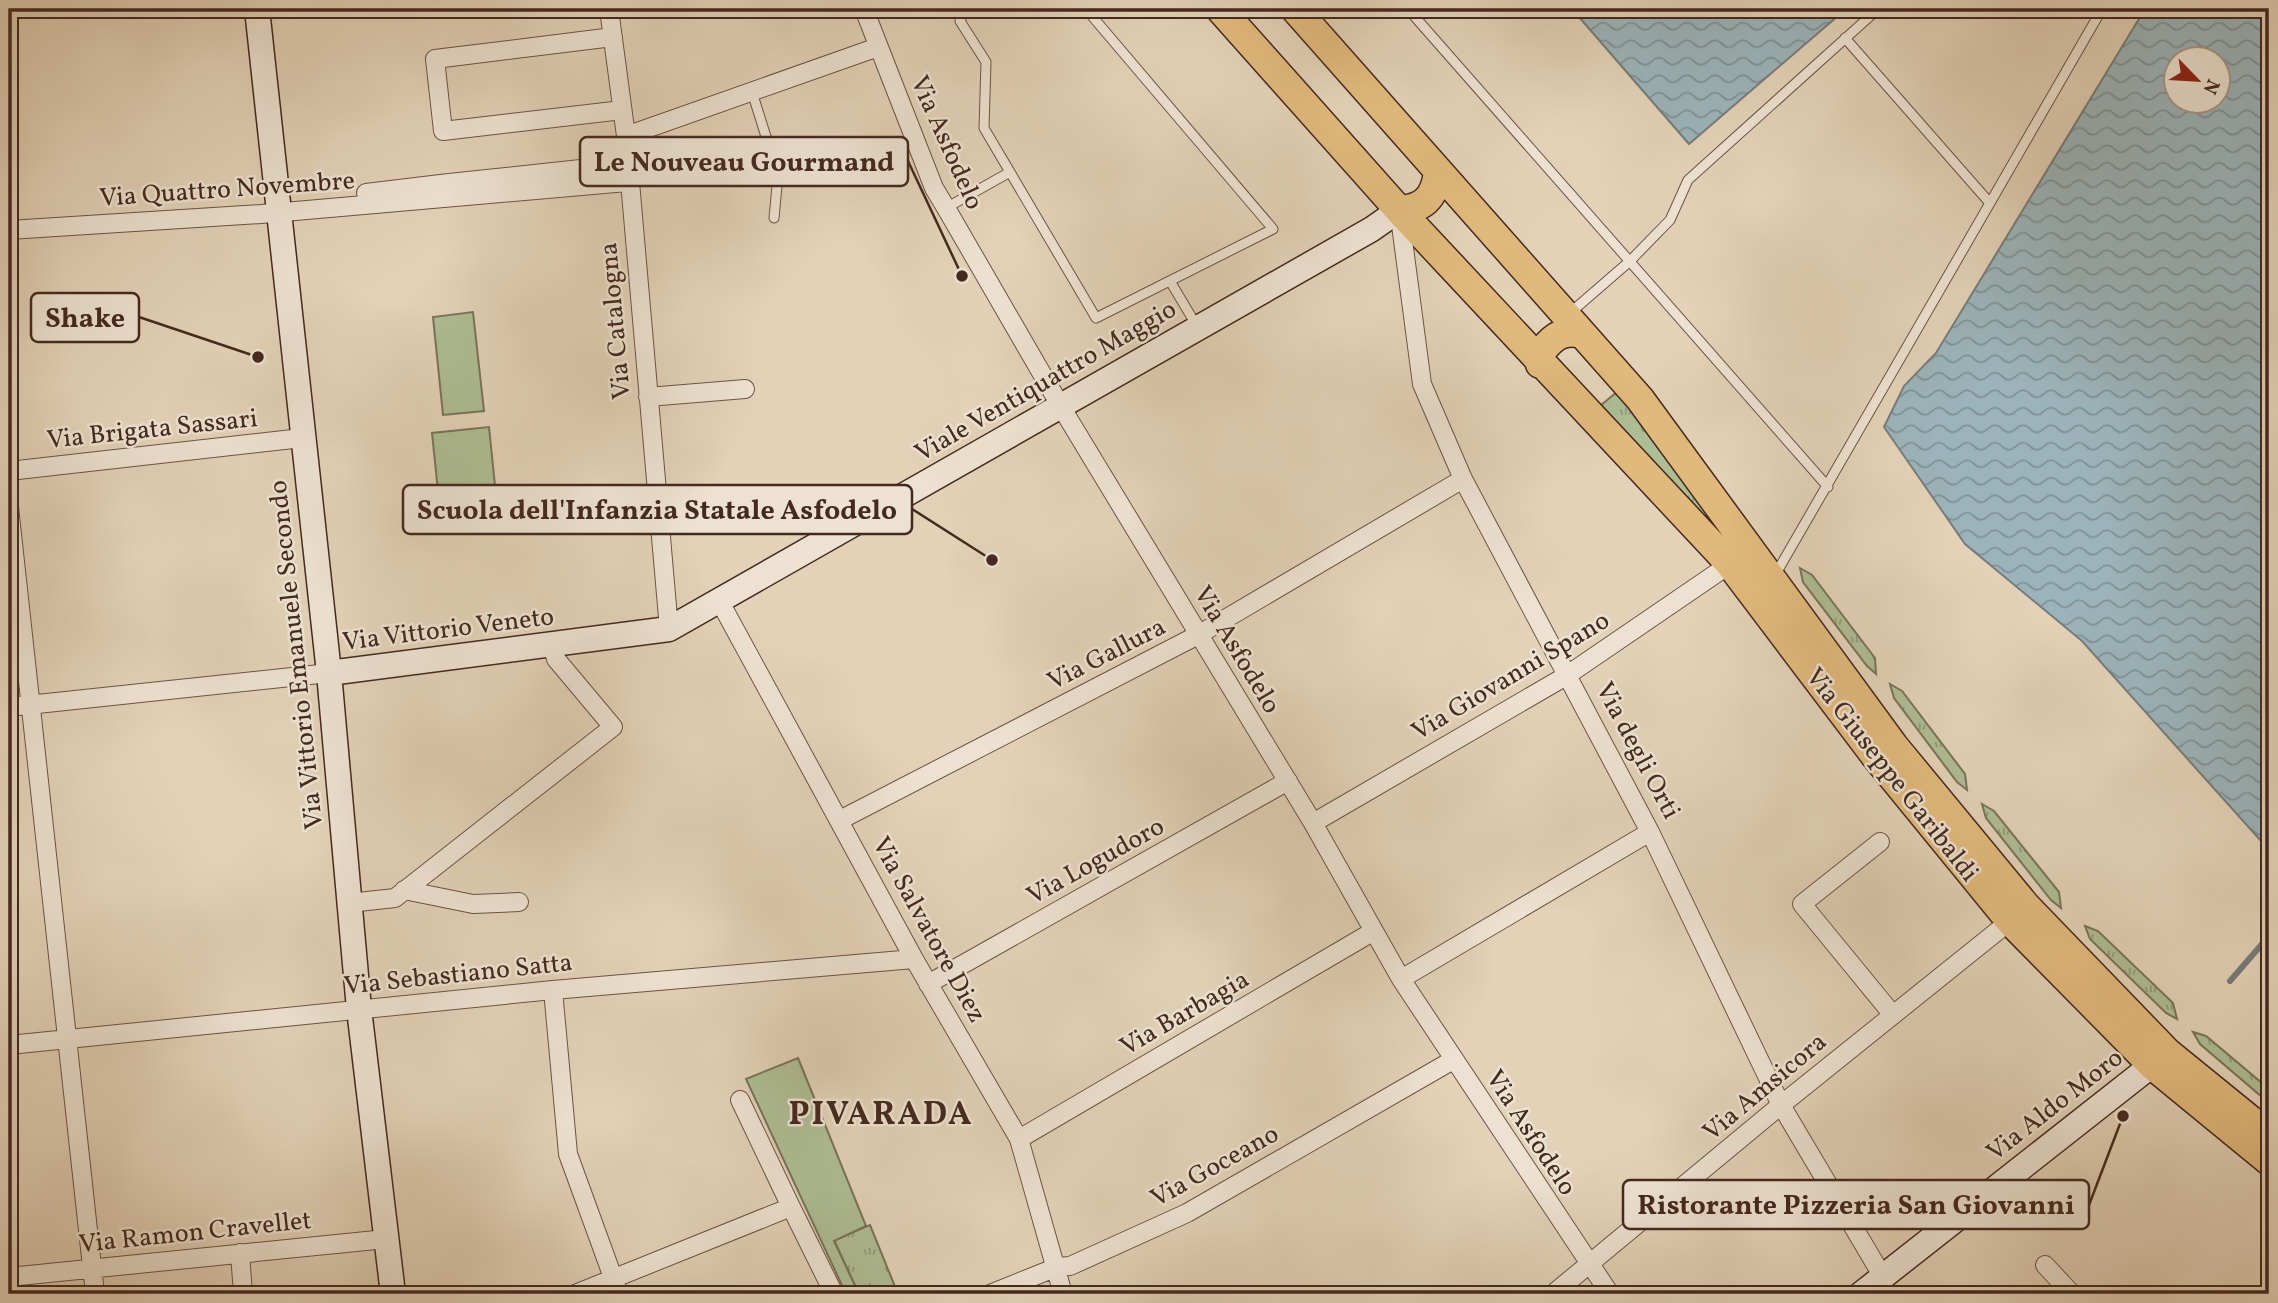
<svg xmlns="http://www.w3.org/2000/svg" width="2278" height="1303" viewBox="0 0 2278 1303" font-family="Vollkorn,serif">
<style>
.grass{fill:url(#grass-tufts);stroke:#79735a;stroke-width:2}
.pitch{fill:#aebd94;stroke:#79735a;stroke-width:2}
.water{fill:url(#water-waves);stroke:#787c7c;stroke-width:2;fill-rule:evenodd}
.lines{fill:none;stroke-linecap:round;stroke-linejoin:round}
.stream{stroke:#787c7c;stroke-width:6}
.lane-casing{stroke:#6c5345;stroke-width:11}
.street-casing{stroke:#6c5345;stroke-width:20}
.secondary-casing{stroke:#44291f;stroke-width:27}
.primary-casing{stroke:#44291f;stroke-width:31}
.lane{stroke:#ede2d1;stroke-width:9}
.street{stroke:#ede2d1;stroke-width:18}
.secondary{stroke:#ede2d1;stroke-width:24}
.primary{stroke:#e2b97c;stroke-width:28}
.labels{text-anchor:middle;stroke-width:5;stroke-linejoin:round;paint-order:stroke}
.street-label{font-size:26px;fill:#44291f;stroke:#ede2d1}
.district-label{font-size:33px;font-weight:bold;letter-spacing:2px;fill:#44291f;stroke:#ede2d1}
.leader{fill:none;stroke:#44291f;stroke-width:2.5}
.callout-dot{fill:#44291f;stroke:#ede2d1;stroke-width:2.5}
.callout{fill:#ede2d1;stroke:#44291f;stroke-width:2.5}
.callout-label{font-size:28px;text-anchor:middle;font-weight:bold;fill:#44291f}
</style>
<defs>
<pattern id="grass-tufts" width="24" height="20" patternUnits="userSpaceOnUse" patternTransform="scale(1.75)"><rect width="24" height="20" fill="#aebd94"/><path d="M3 7l-1-3M5 7V3M7 7l1-3M15 17l-1-3M17 17v-4M19 17l1-3" fill="none" stroke="#8f9a78"/></pattern>
<pattern id="water-waves" width="16" height="10" patternUnits="userSpaceOnUse" patternTransform="scale(1.75)"><rect width="16" height="10" fill="#9bb4ba"/><path d="M0 5q4-4 8 0t8 0" fill="none" stroke="#809297"/></pattern>
</defs>
<rect width="100%" height="100%" fill="#e3d2b8"/>
<filter id="stains"><feTurbulence type="fractalNoise" baseFrequency=".00286" numOctaves="4"/><feColorMatrix values="0 0 0 0 .2 0 0 0 0 .09 0 0 0 0 .02 0 0 0 .5 -.17"/></filter>
<radialGradient id="worn" r=".72"><stop offset=".6" stop-color="#630" stop-opacity="0"/><stop offset="1" stop-color="#630" stop-opacity=".3"/></radialGradient>
<!-- grass -->
<path class="grass" d="M1617 392 1713 519 1708 525 1595 410Z
M1800 568 1812 575 1875 658 1876 674 1867 666 1803 582Z
M1890 684 1902 691 1965 774 1967 790 1957 782 1894 698Z
M1982 804 1994 811 2059 892 2061 908 2051 900 1986 818Z
M2085 926 2098 931 2173 1003 2177 1019 2166 1013 2090 939Z
M2193 1032 2206 1036 2269 1089V1103L2200 1044Z
M870 1225 898 1294H859L834 1240Z"/>
<!-- pitch -->
<path class="pitch" d="M473 312 484 411 443 415 433 317Z
M489 427 498 515 441 520 432 433Z
M798 1058 866 1226 834 1241 859 1294H846L746 1079Z"/>
<!-- water -->
<path class="water" d="M1572 9H1846L1689 144Z
M2145 9H2269V850L2082 641 1965 544 1884 427 1904 386 1936 353ZM2176 60H2218V102H2176Z"/>
<g class="lines">
<!-- stream -->
<path class="stream" d="M2230 981 2269 936"/>
<!-- lane casing -->
<g class="lane-casing">
<path id="lane" d="M964 9 960 21 986 62 984 128 1096 318 1273 229 1086 9
M1408 9 1828 487
M1845 38 1989 202
M752 92 778 175 774 218
M946 208 1010 172
M1170 281 1198 328
M1570 313 1630 261 1670 220 1688 180 1878 9
M1774 577 2102 9"/>
</g>
<!-- street casing -->
<g class="street-casing">
<path id="street" d="M609 9 626 136 669 629
M864 9 934 188 946 208 1060 405 1313 823 1401 979 1610 1294
M613 37 435 59 443 131 622 110
M626 136 878 47
M366 193 449 183
M449 197V183L627 164
M1399 210 1422 384 1463 479 1650 832 1781 1105 1883 1277
M9 230 261 214 627 182
M648 397 745 389
M9 471 302 438
M9 507 95 1294
M719 600 914 959 1019 1139 1063 1294
M9 707 329 673
M840 820 1198 635 1463 479
M1313 823 1566 676 1730 564
M1880 842 1802 904 1893 1015
M404 890 473 904 519 902
M349 903 395 898 613 727 556 659 552 645
M1401 979 1650 832
M928 984 1288 781
M553 990 568 1154 619 1294
M9 1045 553 990 914 959
M740 1100 791 1207
M1019 1139 1374 931
M240 1253 243 1294
M2045 1265 2072 1294
M9 1277 386 1239
M575 1294 791 1207 834 1294
M990 1294 1057 1267 1070 1266 1187 1213 1453 1060
M1553 1294 1781 1105 2010 921"/>
</g>
<!-- secondary casing -->
<g class="secondary-casing">
<path id="secondary" d="M257 9 329 673 359 1009 393 1294
M329 673 669 629 1372 229 1399 210
M1861 1294 2152 1065"/>
</g>
<!-- primary casing -->
<g class="primary-casing">
<path id="primary" d="M1220 9 1399 210 1730 564 1876 757 2010 921 2152 1065 2269 1161
M1295 9 1640 399 1894 746 2026 906 2167 1052 2269 1135
M1399 210C1424 209 1435 197 1438 172
M1540 364 1538 356C1550 340 1561 328 1581 334"/>
</g>
<!-- lane -->
<use href="#lane" class="lane"/>
<!-- street -->
<use href="#street" class="street"/>
<!-- secondary -->
<use href="#secondary" class="secondary"/>
<!-- primary -->
<use href="#primary" class="primary"/>
</g>
<g class="labels">
<!-- street labels -->
<g class="street-label">
<text transform="translate(948 142) rotate(66)" y="9">Via Asfodelo</text>
<text transform="translate(227 188) rotate(-4)" y="9">Via Quattro Novembre</text>
<text transform="translate(614 321) rotate(-95)" y="9">Via Catalogna</text>
<text transform="translate(1045 380) rotate(-30)" y="9">Viale Ventiquattro Maggio</text>
<text transform="translate(152 428) rotate(-6)" y="9">Via Brigata Sassari</text>
<text transform="translate(448 628) rotate(-7)" y="9">Via Vittorio Veneto</text>
<text transform="translate(1238 649) rotate(59)" y="9">Via Asfodelo</text>
<text transform="translate(1106 653) rotate(-27)" y="9">Via Gallura</text>
<text transform="translate(295 655) rotate(-96)" y="9">Via Vittorio Emanuele Secondo</text>
<text transform="translate(1510 675) rotate(-31)" y="9">Via Giovanni Spano</text>
<text transform="translate(1639 750) rotate(62)" y="9">Via degli Orti</text>
<text transform="translate(1893 774) rotate(52)" y="9">Via Giuseppe Garibaldi</text>
<text transform="translate(1095 860) rotate(-29)" y="9">Via Logudoro</text>
<text transform="translate(930 929) rotate(61)" y="9">Via Salvatore Diez</text>
<text transform="translate(458 973) rotate(-6)" y="9">Via Sebastiano Satta</text>
<text transform="translate(1184 1012) rotate(-30)" y="9">Via Barbagia</text>
<text transform="translate(1764 1086) rotate(-40)" y="9">Via Amsicora</text>
<text transform="translate(2054 1104) rotate(-38)" y="9">Via Aldo Moro</text>
<text transform="translate(1532 1132) rotate(57)" y="9">Via Asfodelo</text>
<text transform="translate(1214 1165) rotate(-29)" y="9">Via Goceano</text>
<text transform="translate(195 1231) rotate(-6)" y="9">Via Ramon Cravellet</text>
</g>
<!-- district labels -->
<g class="district-label">
<text x="881" y="1124">PIVARADA</text>
</g>
</g>
<!-- callouts -->
<path class="leader" d="M962 276L908 161M258 357L139 317M992 560L912 509M2123 1116L2089 1205"/>
<g class="callout-dot">
<circle cx="962" cy="276" r="7"/>
<circle cx="258" cy="357" r="7"/>
<circle cx="992" cy="560" r="7"/>
<circle cx="2123" cy="1116" r="7"/>
</g>
<g class="callout">
<rect x="580" y="137" width="328" height="49" rx="7"/>
<rect x="31" y="293" width="108" height="49" rx="7"/>
<rect x="403" y="485" width="509" height="49" rx="7"/>
<rect x="1623" y="1180" width="466" height="49" rx="7"/>
</g>
<g class="callout-label">
<text x="744" y="171">Le Nouveau Gourmand</text>
<text x="85" y="327">Shake</text>
<text x="657" y="519">Scuola dell'Infanzia Statale Asfodelo</text>
<text x="1856" y="1214">Ristorante Pizzeria San Giovanni</text>
</g>
<!-- margin -->
<rect width="2278" height="1303" fill="none" stroke="#e3d2b8" stroke-width="35"/>
<rect x="10" y="10" width="2257" height="1282" fill="none" stroke="#44291f" stroke-width="3.5"/>
<rect x="18" y="18" width="2243" height="1268" fill="none" stroke="#44291f" stroke-width="2"/>
<!-- north arrow -->
<g transform="translate(2197 80) rotate(115)"><circle r="33" fill="#ede2d1" stroke="#a9988a" stroke-width="2"/>
<path d="M0-5L12 26L0 18L-12 26Z" fill="#8f2418"/>
<text y="-10" font-size="19" font-weight="bold" text-anchor="middle" fill="#44291f">N</text>
</g>
<rect width="100%" height="100%" filter="url(#stains)"/>
<rect width="100%" height="100%" fill="url(#worn)"/>
</svg>
